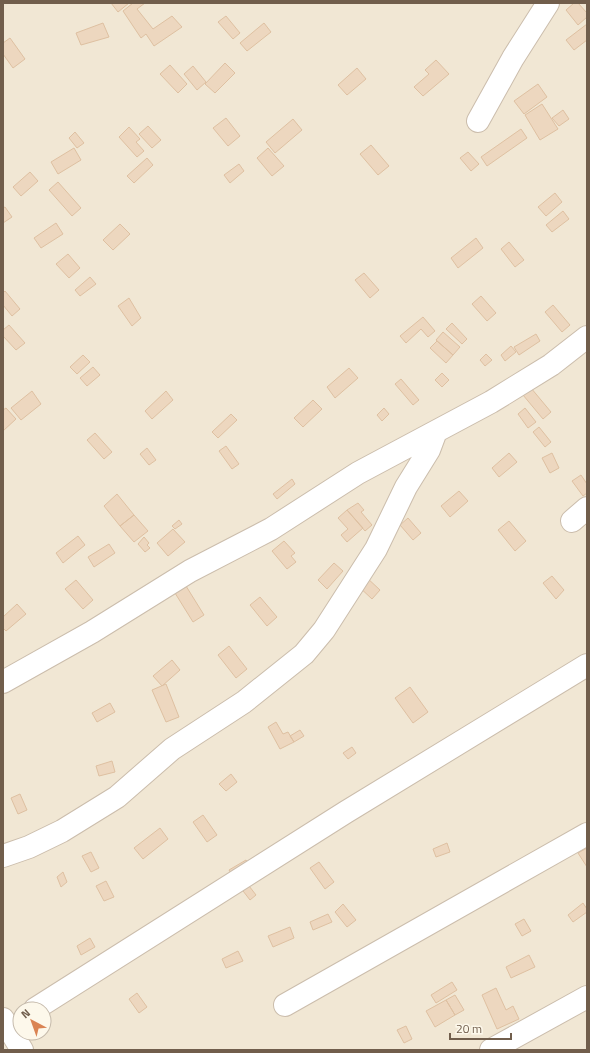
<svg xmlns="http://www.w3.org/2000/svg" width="590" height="1053" viewBox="0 0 590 1053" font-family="'Titillium Web',sans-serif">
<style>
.residential{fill:#f1e7d4;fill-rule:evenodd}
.building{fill:#edd7bf;stroke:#dec0a1}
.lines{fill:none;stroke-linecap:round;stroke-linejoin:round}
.street-casing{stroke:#cbbdac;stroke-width:24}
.street{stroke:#fff;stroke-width:22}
</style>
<rect width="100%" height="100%" fill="#faf5e5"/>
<!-- residential -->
<path class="residential" d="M3 3H587V1050H3ZM20 1009H44V1033H20Z"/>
<!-- building -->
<path class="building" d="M111 3H129L118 12Z
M133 3H145L137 9 153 29 172 16 182 27 154 46 146 34 141 38 123 11Z
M574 3H578L587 13V17L578 25 566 10Z
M226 16 240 33 233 39 218 22Z
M103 23 109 37 81 45 76 33Z
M264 23 271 32 247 51 240 43Z
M587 24V40L574 50 566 40Z
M10 38 25 59 13 68 3 54V43Z
M436 60 449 74 423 96 414 87 429 74 425 70Z
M225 63 235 73 215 93 205 84Z
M170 65 187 84 178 93 160 74Z
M193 66 206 82 197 90 184 74Z
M357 68 366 79 347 95 338 85Z
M538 84 547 97 524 114 514 101Z
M542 104 558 129 540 140 525 115Z
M563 110 569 119 559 126 552 118Z
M226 118 240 136 228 146 213 128Z
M293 119 302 130 275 153 266 142Z
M148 126 161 140 152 148 139 134Z
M129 127 140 139 136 142 144 151 137 157 119 137Z
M521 129 527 138 487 166 481 157Z
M75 132 84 143 77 148 69 138Z
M371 145 389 166 378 175 360 154Z
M74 148 81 160 58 174 51 162Z
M268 148 284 166 272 176 257 158Z
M468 152 479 164 471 171 460 158Z
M147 158 153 165 134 183 127 176Z
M239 164 244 171 230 183 224 175Z
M30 172 38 181 21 196 13 187Z
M58 182 81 208 72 216 49 190Z
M555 193 562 202 546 216 538 207Z
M5 207 12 217 3 223V208Z
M563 211 569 219 552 232 546 225Z
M56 223 63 234 41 248 34 238Z
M120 224 130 234 113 250 103 240Z
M476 238 483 248 458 268 451 258Z
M509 242 524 260 515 267 501 249Z
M68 254 80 268 69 278 56 264Z
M364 273 379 290 370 298 355 280Z
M90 277 96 284 80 296 75 290Z
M5 291 20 309 12 316 3 305V293Z
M481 296 496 313 487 321 472 304Z
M129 298 141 318 132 326 118 306Z
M553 305 570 325 562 332 545 312Z
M423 317 435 331 428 337 421 329 406 343 400 336Z
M452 323 467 339 462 344 446 329Z
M9 325 25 343 16 350 3 336V330Z
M443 332 460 347 453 355 436 340Z
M536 334 540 341 519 355 514 347Z
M437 341 453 355 446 363 430 348Z
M511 346 516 352 505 361 501 355Z
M486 354 492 360 485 366 480 360Z
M83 355 90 362 77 374 70 367Z
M93 367 100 375 87 386 80 378Z
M349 368 358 378 335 398 327 387Z
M442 373 449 380 442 387 435 380Z
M401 379 419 400 413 405 395 384Z
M531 388 551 412 543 419 523 395Z
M32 391 41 404 21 420 11 408Z
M166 391 173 400 152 419 145 411Z
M313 400 322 409 303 427 294 418Z
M6 408 16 419 3 431V410Z
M384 408 389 414 382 421 377 415Z
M525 408 536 422 528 428 518 414Z
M231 414 237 420 218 438 212 432Z
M539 427 551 442 545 447 533 432Z
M95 433 112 452 104 459 87 440Z
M226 446 239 464 232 469 219 451Z
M147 448 156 460 149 465 140 454Z
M509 453 517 462 499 477 492 468Z
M552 453 559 468 550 473 542 458Z
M581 475 587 484V493L583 496 572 481Z
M292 479 295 484 277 499 273 494Z
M459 491 468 501 450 517 441 506Z
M117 494 134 515 120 526 104 506Z
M358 503 364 510 361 512 372 525 365 531 347 510Z
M347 510 363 528 347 542 341 535 348 529 338 518Z
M134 515 148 531 134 542 120 526Z
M408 518 421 533 413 540 400 525Z
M179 520 182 524 175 529 172 526Z
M509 521 526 541 515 551 498 530Z
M173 529 185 542 168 556 157 543Z
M78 536 85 545 63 563 56 553Z
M144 537 149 543 147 545 150 548 145 552 138 544Z
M284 541 295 553 291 556 296 562 287 569 272 551Z
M109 544 115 553 94 567 88 557Z
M334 563 343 571 327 589 318 580Z
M365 576 380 590 372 599 357 585Z
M552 576 564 590 556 599 543 583Z
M76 580 93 600 83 609 65 589Z
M186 586 204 615 193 622 175 593Z
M260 597 277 617 267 626 250 605Z
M17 604 26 614 6 631 3 628V617Z
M229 646 247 669 236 678 218 655Z
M172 660 180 670 162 686 153 676Z
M166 684 179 717 166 722 152 690Z
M410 687 428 712 413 723 395 698Z
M110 703 115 712 97 722 92 713Z
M276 722 283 734 288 732 294 742 280 749 268 727Z
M300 730 304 736 294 742 290 736Z
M352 747 356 753 348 759 343 753Z
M112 761 115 772 99 776 96 766Z
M231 774 237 782 226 791 219 784Z
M20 794 27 810 18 814 11 798Z
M203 815 217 835 207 842 193 822Z
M160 828 168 839 143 859 134 848Z
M447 843 450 852 436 857 433 849Z
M587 848V867L578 853Z
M91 852 99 868 91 872 82 856Z
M246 860 252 869 235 880 229 870Z
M319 862 334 882 325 889 310 868Z
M63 872 67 882 61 887 57 877Z
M106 881 114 897 104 901 96 886Z
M246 882 256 895 250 900 240 887Z
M583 903 587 909V912L573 922 568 915Z
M343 904 356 920 347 927 335 912Z
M328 914 332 922 313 930 310 922Z
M524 919 531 931 522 936 515 924Z
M290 927 294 938 273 947 268 936Z
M90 938 95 947 81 955 77 946Z
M238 951 243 961 226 968 222 959Z
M529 955 535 967 511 978 506 967Z
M452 982 457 990 436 1003 431 995Z
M496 988 506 1010 513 1006 519 1019 497 1029 482 995Z
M137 993 147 1007 139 1013 129 999Z
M455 995 464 1010 455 1015 446 1000Z
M446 1000 455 1015 435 1027 426 1011Z
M406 1026 412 1039 404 1043 397 1030Z"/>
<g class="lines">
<!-- street casing -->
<g class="street-casing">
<path id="street" d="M478 121 513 58 548 3
M572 521 587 508
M3 682 92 632 190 571 271 529 358 473 491 402 551 365 587 337
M3 856 29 847 62 831 117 797 172 749 244 702 304 654 324 630 376 549 406 487 429 450 435 434
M285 1005 587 834
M35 1009 346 812 587 665
M3 1019 22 1050
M491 1050 587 997"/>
</g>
<!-- street -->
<use href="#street" class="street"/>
</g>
<!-- border -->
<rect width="590" height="1053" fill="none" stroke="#715e4c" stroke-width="8"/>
<!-- north arrow -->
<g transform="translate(32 1021) rotate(319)"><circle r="19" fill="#fdf8eb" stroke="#c5baab"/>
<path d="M0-3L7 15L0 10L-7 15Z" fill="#da8454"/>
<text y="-6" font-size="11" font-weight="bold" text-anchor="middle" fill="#715e4c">N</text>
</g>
<!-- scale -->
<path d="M450 1033v6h61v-6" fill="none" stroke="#715e4c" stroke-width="2"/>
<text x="456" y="1033" font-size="12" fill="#715e4c" stroke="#fdf8eb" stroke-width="3" paint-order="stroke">20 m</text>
</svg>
